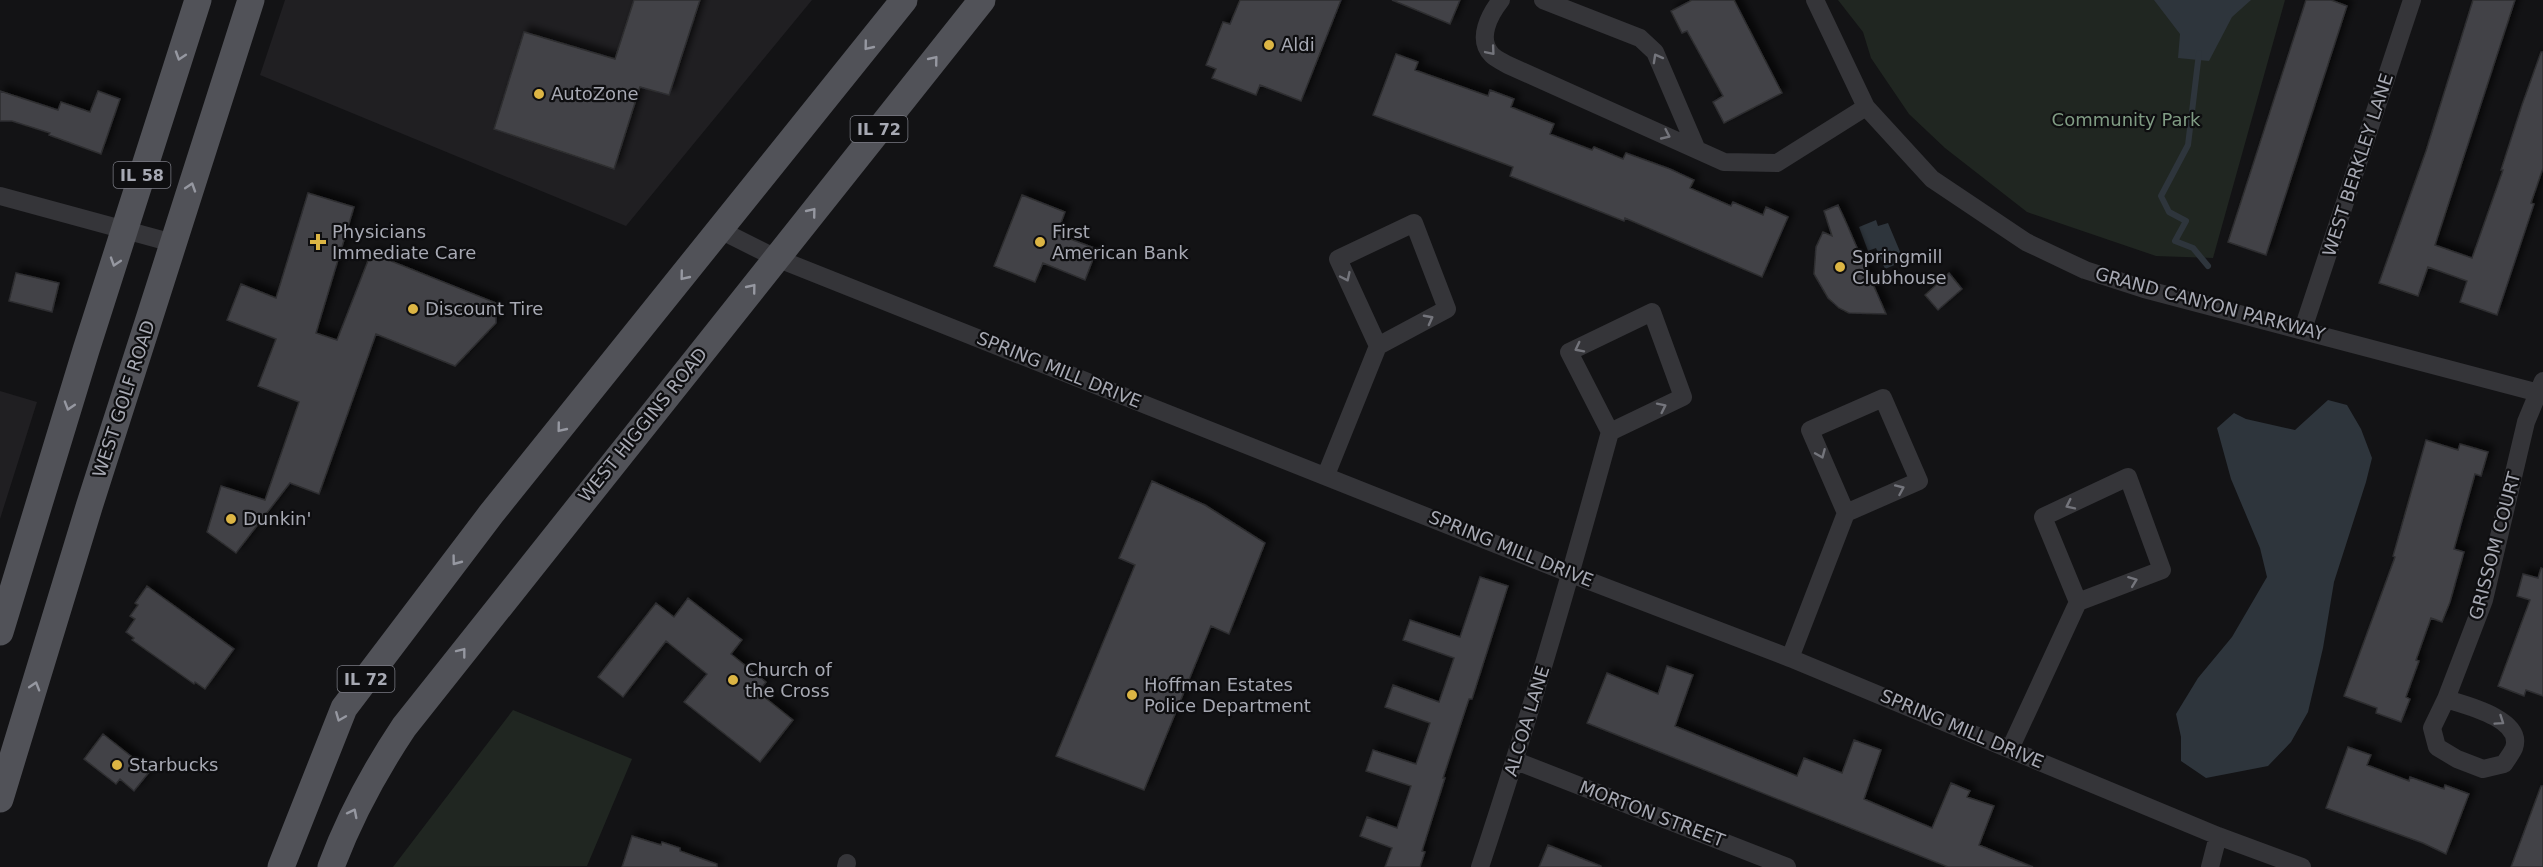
<svg xmlns="http://www.w3.org/2000/svg" width="2543" height="867" viewBox="0 0 2543 867" font-family="'DejaVu Sans',sans-serif">
<style>
.built{fill:#201f22}
.green{fill:#202621}
.water{fill:#2e353c}
.lines{fill:none;stroke-linecap:round;stroke-linejoin:round}
.stream{stroke:#2e353c;stroke-width:6}
.building{fill:#434347;stroke:#2e2e30;stroke-width:1.5;filter:url(#shadow)}
.minor{stroke:#353539;stroke-width:18}
.primary{stroke:#515258;stroke-width:27}
.oneway{stroke:#9698a1}
.oneway2{stroke:#74757c}
.poi-dot{fill:#dcb544;stroke:#0e0e10;stroke-width:2}
.labels{text-anchor:middle;stroke-width:4.5;stroke-linejoin:round;paint-order:stroke}
.shield{fill:#0e0e10;stroke:#797a82;stroke-width:1.5}
.shield-label{font-size:16px;font-weight:bold;fill:#a7a9b3}
.poi-label{font-size:18px;fill:#a7a9b3;stroke:#0e0e10;text-anchor:start}
.park-label{font-size:18px;fill:#809c84;stroke:#0e0e10}
.street-label{font-size:18px;fill:#a7a9b3;stroke:#0e0e10}
</style>
<defs>
<filter id="shadow"><feDropShadow dx="5.5" dy="-5.5" stdDeviation="3" flood-color="#0009"/></filter>
</defs>
<rect width="100%" height="100%" fill="#131315"/>
<!-- built -->
<path class="built" d="M285 0H812L626 226 260 75Z
M0 391 37 402 0 519Z"/>
<!-- green -->
<path class="green" d="M1838 0H2285L2213 258 2156 256 2027 212 1945 148 1909 114 1871 58 1863 32Z
M513 710 632 759 587 866 393 867Z"/>
<!-- water -->
<path class="water" d="M2154 0H2251L2232 17 2209 61 2178 58 2180 34Z
M1876 220 1878 226 1888 223 1904 261 1885 269 1876 248 1868 251 1859 227Z
M2328 400 2347 405 2361 429 2372 458 2366 482 2334 582 2323 648 2308 712 2291 742 2268 766 2206 778 2181 761V737L2176 714 2198 678 2232 637 2267 577 2260 548 2231 479 2217 428 2234 413 2246 419 2295 430Z"/>
<g class="lines">
<!-- stream -->
<path class="stream" d="M2199 53 2188 145 2161 196 2169 212 2186 221 2175 241 2193 248 2208 266"/>
</g>
<!-- building -->
<path class="building" d="M634 0H700L669 95 640 87 614 169 494 129 524 32 615 59Z
M1240 0H1341L1301 101 1260 85 1256 95 1212 78 1216 69 1206 65 1223 22 1230 24Z
M1392 0H1460L1450 24Z
M1692 0H1734L1782 93 1724 123 1713 102 1723 96 1687 31 1682 33 1671 11Z
M2306 0H2331L2347 6 2266 255 2228 242Z
M2473 0H2515L2435 245 2472 258 2503 170H2501L2522 105 2541 52H2543V168L2531 203 2534 204 2497 315 2460 302 2467 281 2428 267 2418 296 2379 283 2426 151Z
M1396 54 1418 62 1415 70 1488 96 1490 90 1514 99 1511 107 1554 124 1550 134 1592 150 1594 147 1623 159 1626 153 1670 169 1694 180 1690 188 1731 206 1733 202 1763 215 1766 207 1788 217 1762 277 1625 218 1624 221 1510 176 1513 167 1373 115Z
M0 91 58 110 61 102 90 112 98 91 120 99 101 154 49 135 50 133 12 121H0Z
M308 193 354 207 316 333 337 340 371 253 496 303V323L455 366 376 334 319 494 290 483 236 553 207 532 221 486 265 500 299 402 258 386 276 339 227 320 241 284 276 298Z
M1022 195 1065 212 1057 234 1097 249 1085 280 1043 263 1035 282 994 266Z
M1838 205 1845 220 1886 314 1849 313 1839 308 1828 298 1814 274 1816 247 1823 232 1832 236 1824 211Z
M16 273 59 283 52 312 9 301Z
M1949 273 1962 289 1938 310 1925 295Z
M2426 440 2458 450 2460 444 2488 452 2481 476 2475 474 2454 549 2464 552 2450 602 2442 622 2431 618 2416 660 2419 661 2406 697 2410 699 2401 722 2376 713 2377 708 2344 696 2395 557 2393 556Z
M1152 481 1205 505 1265 543 1229 634 1211 626 1144 790 1056 756 1135 565 1119 558Z
M2541 568 2543 569V696L2526 690 2524 696 2498 686 2530 600 2517 596 2523 574 2538 578Z
M1480 577 1508 586 1472 699H1469L1443 778H1445L1422 851 1425 852 1420 867H1385L1392 848 1360 836 1367 817 1397 828 1411 786 1366 771 1373 750 1416 764 1430 723 1385 707 1393 685 1439 702 1454 658 1403 640 1410 620 1460 637Z
M147 586 234 649 205 689 195 682 194 684 132 640 134 638 126 632 135 619 130 616 138 605 135 603Z
M688 598 742 640 731 654 766 682 758 692 793 720 760 762 684 702 707 674 666 641 623 697 598 677 656 603 674 617Z
M1667 666 1693 675 1675 726 1797 776 1804 758 1842 773 1854 740 1881 750 1864 799 1932 828 1951 783 1970 791 1967 797 1994 806 1979 845 2033 867H1948L1587 723 1607 673 1658 694Z
M103 734 150 771 134 791 120 779 116 784 84 759Z
M2348 747 2371 755 2367 765 2409 781 2410 777 2444 789 2445 785 2469 794 2446 854 2423 843 2326 808Z
M2541 786H2543V867H2511Z
M632 836 661 845 662 842 680 848V851L717 864V867H622Z
M1548 845 1601 866V867H1539Z"/>
<g class="lines">
<!-- minor -->
<path class="minor" d="M1501 0C1490 14 1476 39 1492 55 1496 59 1503 62 1508 65L1724 162 1777 163 1866 107
M1543 0 1640 38 1655 52 1697 150
M1815 0 1866 107 1932 179 2026 242 2085 270 2144 289 2543 394
M0 196 173 243
M720 230 776 258 1571 574 1790 658 2218 836 2302 867
M2303 329 2412 0
M1326 475 1378 346 1447 309 1414 223 1338 259 1378 346
M1790 658 1846 513 1810 430 1883 398 1919 481 1846 513
M2446 699C2465 705 2524 719 2514 748 2512 753 2507 759 2504 764L2483 769 2457 759 2437 747 2432 728 2446 699 2484 600 2526 422 2543 381
M2010 749 2078 602 2162 570 2128 477 2043 517 2078 602
M1516 761 1787 867
M846 867 847 863
M1480 867C1528 723 1570 578 1610 432L1569 352 1652 312 1683 397 1610 432
M2210 867 2218 836"/>
<!-- primary -->
<path class="primary" d="M0 632 86 350 198 0
M0 799 89 507 251 0
M281 867 344 708 491 514 904 0
M331 867C350 816 374 772 404 727L982 0"/>
</g>
<!-- one-way arrows -->
<defs><path id="oneway-chevron" d="M-2-3.5L2.5 0L-2 3.5" fill="none" stroke-width="1.6" stroke-linecap="round" stroke-linejoin="round" transform="scale(1.5)"/></defs>
<g class="oneway">
<use href="#oneway-chevron" transform="translate(868 46) rotate(129)"/>
<use href="#oneway-chevron" transform="translate(180 56) rotate(108)"/>
<use href="#oneway-chevron" transform="translate(934 60) rotate(-51)"/>
<use href="#oneway-chevron" transform="translate(191 187) rotate(-72)"/>
<use href="#oneway-chevron" transform="translate(812 212) rotate(-51)"/>
<use href="#oneway-chevron" transform="translate(115 262) rotate(108)"/>
<use href="#oneway-chevron" transform="translate(684 276) rotate(129)"/>
<use href="#oneway-chevron" transform="translate(752 288) rotate(-51)"/>
<use href="#oneway-chevron" transform="translate(69 406) rotate(107)"/>
<use href="#oneway-chevron" transform="translate(561 428) rotate(129)"/>
<use href="#oneway-chevron" transform="translate(456 561) rotate(127)"/>
<use href="#oneway-chevron" transform="translate(462 652) rotate(-52)"/>
<use href="#oneway-chevron" transform="translate(35 686) rotate(-73)"/>
<use href="#oneway-chevron" transform="translate(340 717) rotate(112)"/>
<use href="#oneway-chevron" transform="translate(353 813) rotate(-63)"/>
</g>
<g class="oneway2">
<use href="#oneway-chevron" transform="translate(1491 51) rotate(50)"/>
<use href="#oneway-chevron" transform="translate(1657 58) rotate(-119)"/>
<use href="#oneway-chevron" transform="translate(1666 135) rotate(25)"/>
<use href="#oneway-chevron" transform="translate(1346 277) rotate(65)"/>
<use href="#oneway-chevron" transform="translate(1429 319) rotate(-28)"/>
<use href="#oneway-chevron" transform="translate(1579 348) rotate(153)"/>
<use href="#oneway-chevron" transform="translate(1662 407) rotate(-26)"/>
<use href="#oneway-chevron" transform="translate(1821 454) rotate(67)"/>
<use href="#oneway-chevron" transform="translate(1900 489) rotate(-24)"/>
<use href="#oneway-chevron" transform="translate(2070 505) rotate(154)"/>
<use href="#oneway-chevron" transform="translate(2133 581) rotate(-21)"/>
<use href="#oneway-chevron" transform="translate(2500 721) rotate(34)"/>
</g>
<!-- markers -->
<g class="poi-dot">
<circle cx="1269" cy="45" r="6"/>
<circle cx="539" cy="94" r="6"/>
<path d="M315 233h6v6h6v6h-6v6h-6v-6h-6v-6h6z"/>
<circle cx="1040" cy="242" r="6"/>
<circle cx="1840" cy="267" r="6"/>
<circle cx="413" cy="309" r="6"/>
<circle cx="231" cy="519" r="6"/>
<circle cx="733" cy="680" r="6"/>
<circle cx="1132" cy="695" r="6"/>
<circle cx="117" cy="765" r="6"/>
</g>
<g class="labels">
<!-- shield labels -->
<g class="shield">
<rect x="850.5" y="116" width="57" height="26" rx="4.5"/>
<rect x="113.5" y="162" width="57" height="26" rx="4.5"/>
<rect x="337.5" y="666" width="57" height="26" rx="4.5"/>
</g>
<g class="shield-label">
<text x="879" y="135">IL 72</text>
<text x="142" y="181">IL 58</text>
<text x="366" y="685">IL 72</text>
</g>
<!-- poi labels -->
<g class="poi-label">
<text x="1281" y="51">Aldi</text>
<text x="551" y="100">AutoZone</text>
<text x="332" y="238">Physicians<tspan x="332" dy="21">Immediate Care</tspan></text>
<text x="1052" y="238">First<tspan x="1052" dy="21">American Bank</tspan></text>
<text x="1852" y="263">Springmill<tspan x="1852" dy="21">Clubhouse</tspan></text>
<text x="425" y="315">Discount Tire</text>
<text x="243" y="525">Dunkin'</text>
<text x="745" y="676">Church of<tspan x="745" dy="21">the Cross</tspan></text>
<text x="1144" y="691">Hoffman Estates<tspan x="1144" dy="21">Police Department</tspan></text>
<text x="129" y="771">Starbucks</text>
</g>
<!-- park labels -->
<g class="park-label">
<text x="2126" y="126">Community Park</text>
</g>
<!-- street labels -->
<g class="street-label">
<text transform="translate(2358 165) rotate(-72)" y="6">WEST BERKLEY LANE</text>
<text transform="translate(2210 304) rotate(15)" y="6">GRAND CANYON PARKWAY</text>
<text transform="translate(1059 370) rotate(22)" y="6">SPRING MILL DRIVE</text>
<text transform="translate(124 399) rotate(-72)" y="6">WEST GOLF ROAD</text>
<text transform="translate(643 425) rotate(-51)" y="6">WEST HIGGINS ROAD</text>
<text transform="translate(2495 546) rotate(-75)" y="6">GRISSOM COURT</text>
<text transform="translate(1511 549) rotate(22)" y="6">SPRING MILL DRIVE</text>
<text transform="translate(1527 721) rotate(-73)" y="6">ALCOA LANE</text>
<text transform="translate(1962 729) rotate(23)" y="6">SPRING MILL DRIVE</text>
<text transform="translate(1652 814) rotate(21)" y="6">MORTON STREET</text>
</g>
</g>
</svg>
